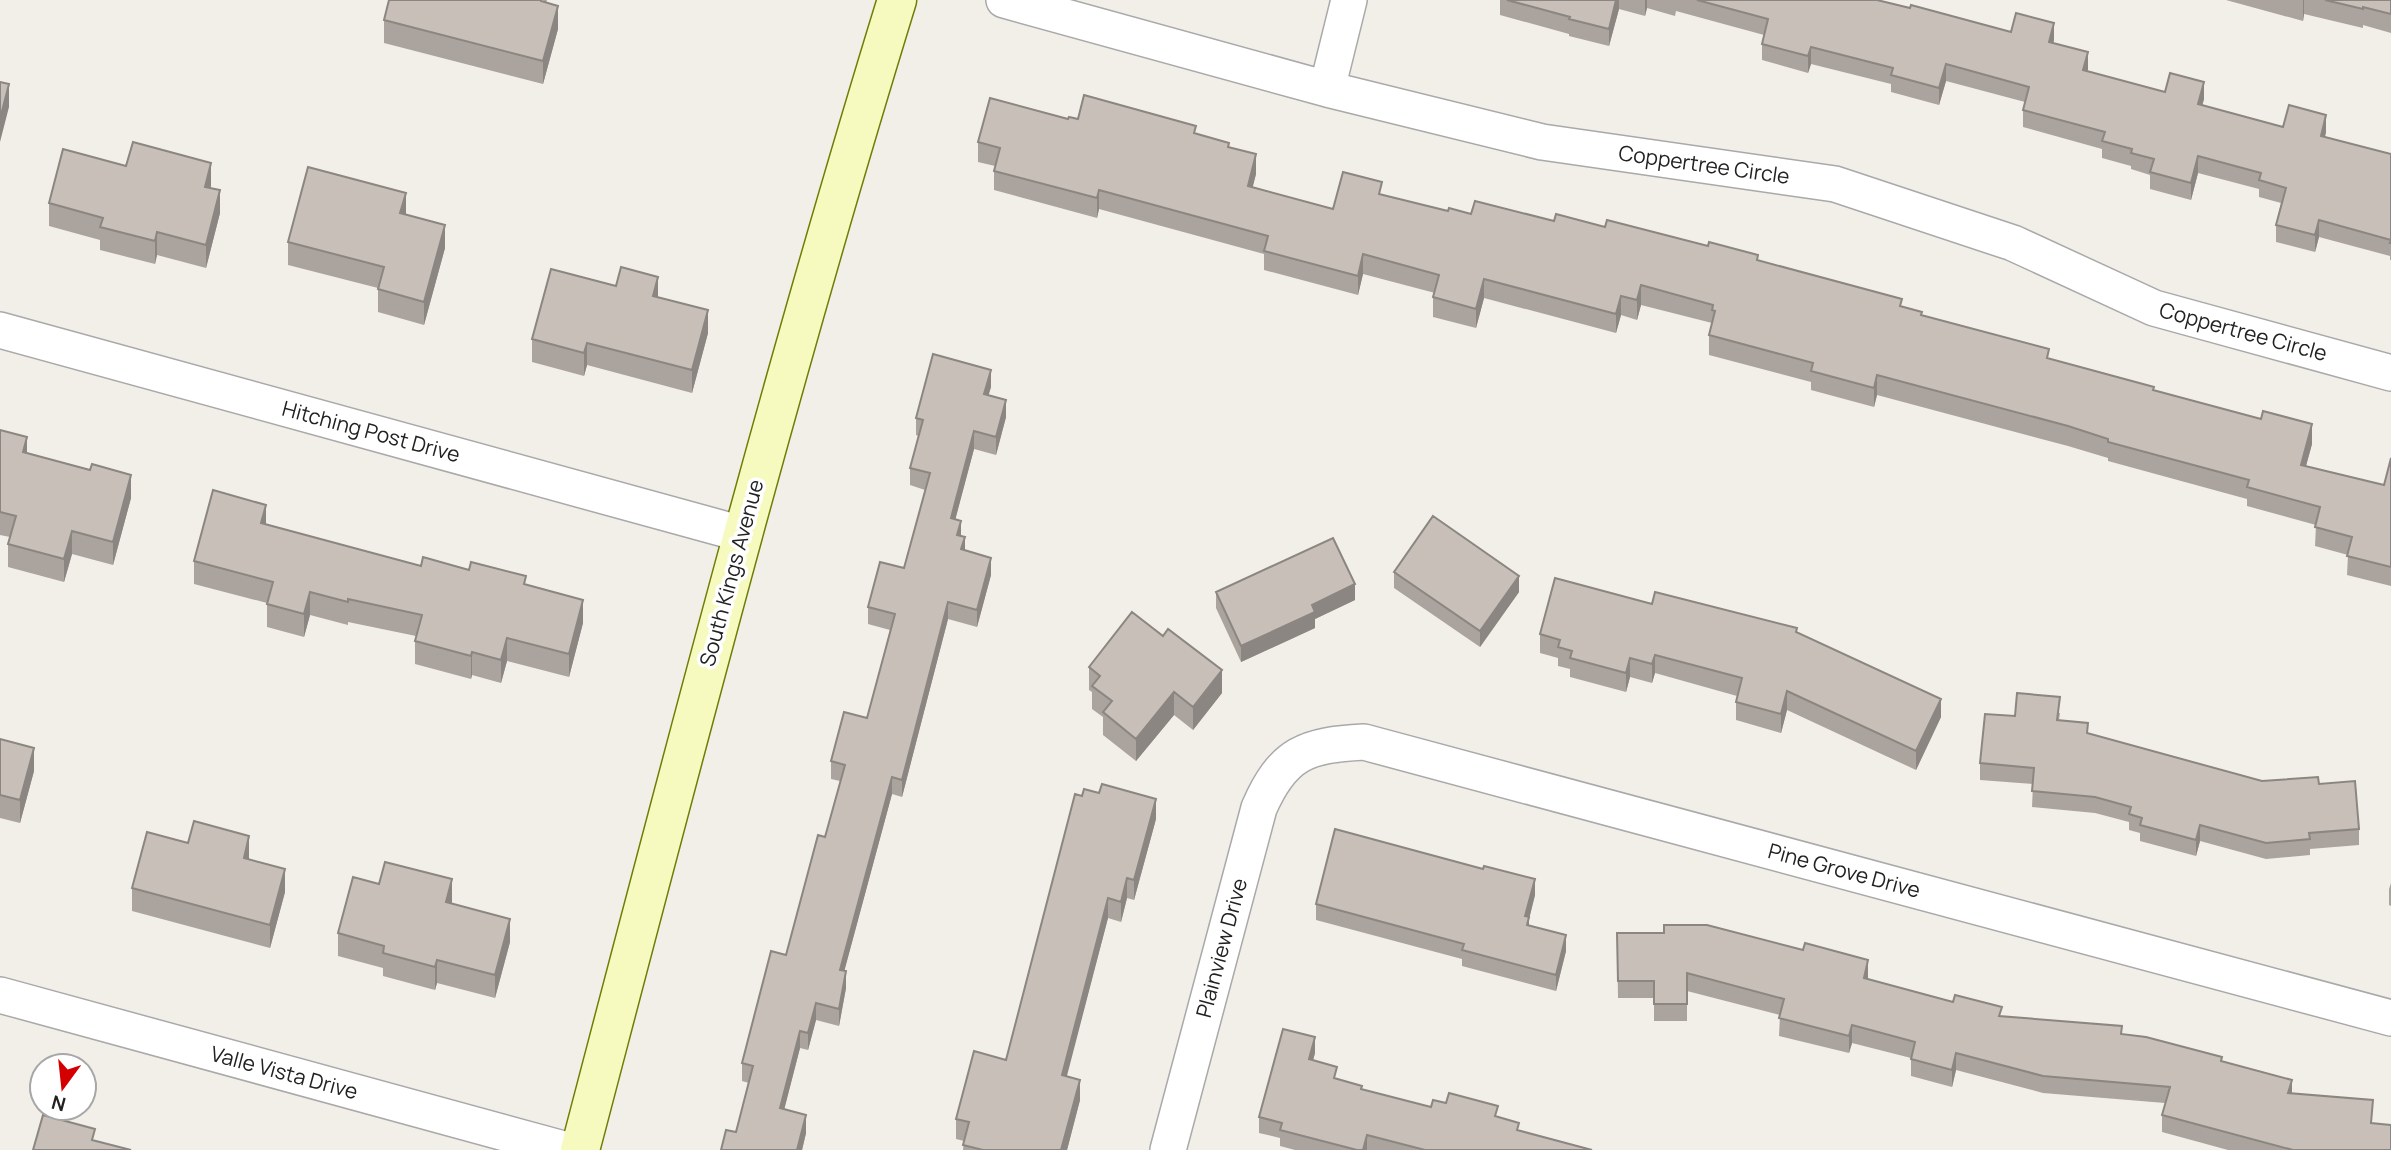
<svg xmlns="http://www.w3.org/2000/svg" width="2391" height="1150" viewBox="0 0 2391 1150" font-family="Manrope,sans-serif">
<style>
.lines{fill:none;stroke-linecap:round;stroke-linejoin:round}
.street-casing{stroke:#a9a9a9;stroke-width:38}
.secondary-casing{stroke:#707d05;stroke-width:41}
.street{stroke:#fff;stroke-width:35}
.secondary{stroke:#f7fabf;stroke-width:38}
.wall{fill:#aba49e}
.shaded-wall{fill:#8b8681}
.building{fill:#c7bfb8;stroke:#8b8681;stroke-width:2}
.labels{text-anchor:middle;stroke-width:7;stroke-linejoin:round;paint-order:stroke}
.street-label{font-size:21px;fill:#222;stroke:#fff}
</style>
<rect width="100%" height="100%" fill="#f2efe9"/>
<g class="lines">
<!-- street casing -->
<g class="street-casing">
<path id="street" d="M1004 0 1327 89 1542 142 1835 184 2013 243 2154 308 2391 373
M1327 89 1349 0
M0 330 742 534
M0 995 567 1150
M1168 1150 1259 808C1283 753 1306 745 1364 742L2391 1018"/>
</g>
<!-- secondary casing -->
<g class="secondary-casing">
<path id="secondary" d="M580 1150C681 765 780 380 897 0"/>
</g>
<!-- street -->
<use href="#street" class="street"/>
<!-- secondary -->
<use href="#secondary" class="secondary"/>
</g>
<!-- wall -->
<path class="wall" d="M389 0H547L546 3 558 29 543 84 384 43V20Z
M1500 0H1877L2011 32 2054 40 2053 43 2088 69 2087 71 2165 92 2204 99 2202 106 2283 127 2326 132 2325 137 2391 154V260H2390V256L2319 237 2315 252 2276 242V225L2281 203 2259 197V189L2198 173 2191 200 2150 189V175L2131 169V166L2102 158V149L2023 127V110L2025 102 1946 81 1939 105 1891 92V84L1811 64 1808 73 1762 60V44L1764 35 1676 11 1675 16 1647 8 1645 16 1619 9 1609 46 1569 36V34L1500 15Z
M2226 0H2391V33L2363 25V28L2304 14 2303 21Z
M1068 119 1196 134 1229 147 1256 174 1252 188 1333 209 1382 195 1448 211 1554 221 1605 227 1758 261 1902 307 1922 315 2049 359 2154 391 2312 444 2306 466 2384 485 2391 458V586L2347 575 2348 555 2315 546 2316 525 2247 506V499L2108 461V458L2068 446 1877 395 1874 407 1811 390V382L1709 355V335L1712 323 1641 305 1637 320 1621 315 1616 333 1484 298 1476 328 1433 317V297L1435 293 1363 274 1358 295 1264 270V254L1099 209 1097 218 994 190V171L995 166 978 162V142Z
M126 166 211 185V188L220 213 206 268 157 255 155 264 100 250V240L49 226V203Z
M406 215 445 248 424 325 378 312V288L288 265V242Z
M658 298 708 333 692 393 587 365 584 376 532 362V339Z
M991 387 988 395 1006 417 996 455 974 449 955 519 961 536 965 550 991 575 977 627 948 619 902 797 892 794 844 971 846 988 839 1026 816 1020 808 1050 800 1048 784 1109 806 1133 802 1150H721L736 1132 749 1083 742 1081V1063L786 955 825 837 840 781 831 779V761L867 718 890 630 868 624V607L904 568 925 490 910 485V468L918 436 916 435V418Z
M0 430 27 453 131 498 113 565 72 554 64 582 8 567V544L10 537 0 535Z
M266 524 421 566 526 584 583 623 569 677 507 661 501 683 472 675 471 679 415 664V641L416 636 348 622V625L310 615 304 637 267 627V603L194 584V561Z
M1394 572 1519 592 1480 647 1394 588Z
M1216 592 1355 600 1315 619V628L1241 662 1216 608Z
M1652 604 1797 632 1941 717 1916 770 1787 710 1781 733 1736 720V702L1737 696 1655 673 1652 683 1630 677 1626 692 1570 677V669L1558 666V658L1540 653V634Z
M1089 667 1222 693 1193 730 1174 715 1136 761 1103 735V717L1092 709V692L1089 690Z
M2060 713 2059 720 2088 733 2262 781 2319 784 2359 829V845L2310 849V855L2266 859 2200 841 2196 856 2140 841V833L2129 830V822L2095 813 2032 807 2033 784 1980 780V763L2015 716Z
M0 739 34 771 20 823 0 818Z
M1156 819 1134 900 1127 898 1121 922 1108 918 1066 1076 1080 1100 1067 1150H963L964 1141 956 1139V1119L1006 1060Z
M249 859 285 892 270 948 132 911V888Z
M2391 883V906L2389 905V889Z
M1535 895 1529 919V925L1566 951 1556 991 1462 966V959L1316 920V904Z
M451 903 510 942 495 998 437 983 435 990 383 976V968L338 956V933Z
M1617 933 1868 977V979L2002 1016 2122 1034 2222 1061 2292 1093 2372 1123 2391 1150H2228L2162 1132V1115L2165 1103 2043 1093 1956 1070 1952 1087 1911 1076V1058L1852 1043 1849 1053 1779 1036 1780 1015 1687 991V1021H1654V998H1618Z
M1315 1053 1313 1060 1337 1079 1362 1089 1431 1107 1498 1117 1519 1131 1592 1150H1295L1280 1146V1138L1259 1133V1117Z"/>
<!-- shaded-wall -->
<path class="shaded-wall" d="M1616 0H1619V9L1609 46V29Z
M1645 0H1647V8L1645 16Z
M2303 0H2304V14L2303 21Z
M558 6V29L543 84V61Z
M2054 23V40L2049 59V42Z
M1811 47V64L1808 73V56Z
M2088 52V69L2083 87V70Z
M1946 64V81L1939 105V88Z
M2204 82V99L2198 121V104Z
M9 84V107L0 142V119Z
M2326 115V132L2321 153V136Z
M1256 154V174L1248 206V186Z
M2198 156V173L2191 200V183Z
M211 163V185L205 210V187Z
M220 190V213L206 268V245Z
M1099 190V209L1097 218V198Z
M406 193V216L400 213Z
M2319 220V237L2315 252V235Z
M445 225V248L424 325V302Z
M157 232V255L155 264V241Z
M1363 254V274L1358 295V276Z
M658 277V300L653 296Z
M1484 279V298L1476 328V309Z
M1641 285V305L1637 320V300Z
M1621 296V315L1616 333V314Z
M708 310V333L692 393V370Z
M587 343V365L584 376V353Z
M991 370V387L984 411V394Z
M1877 375V395L1874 407V388Z
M1006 400V417L996 455V437Z
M2312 424V444L2301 484V465Z
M974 431V449L951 536V518Z
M27 437V460L23 452Z
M131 475V498L113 565V542Z
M266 505V527L261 523Z
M961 521V538L957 535Z
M72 531V554L64 582V559Z
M965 537V554L961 549Z
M991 558V575L977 627V610Z
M1519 576V592L1480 647V631Z
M1355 584V600L1315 619V628L1241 662V646L1312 605Z
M310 592V615L304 637V614Z
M583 600V623L569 677V654Z
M948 602V619L902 797V780Z
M507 638V661L501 683V660Z
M472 652V675L471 679V656Z
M1655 655V673L1652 683V664Z
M1630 658V677L1626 692V673Z
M1222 670V693L1193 730V707Z
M1787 691V710L1781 733V714Z
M1174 692V715L1136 761V739Z
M1941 699V717L1916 770V751Z
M34 748V771L20 823V800Z
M892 777V794L840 987V970Z
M1156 799V819L1134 900V880Z
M2200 825V841L2196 856V840Z
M249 836V858L244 881V858Z
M285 869V892L270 948V925Z
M1127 878V898L1121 922V902Z
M452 879V902L446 925V902Z
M1535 879V895L1529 919V933L1525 916Z
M1108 898V918L1062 1095V1075Z
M510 919V942L495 998V975Z
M1566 935V951L1556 991V975Z
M437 960V983L435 990V967Z
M1868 960V977L1864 996V978Z
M846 971V988L839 1026V1009Z
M816 1003V1020L808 1050V1033Z
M1852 1025V1043L1849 1053V1036Z
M800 1031V1048L780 1126V1108Z
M1315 1037V1053L1309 1075V1059Z
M1956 1053V1070L1952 1087V1070Z
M1080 1080V1100L1067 1150H1061Z
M2292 1080V1097L2288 1093Z
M806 1115V1133L802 1150H797Z
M1367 1135V1150H1363Z"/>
<!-- building -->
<path class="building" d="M389 0H541V1L558 6 543 61 384 20Z
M1507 0H1616L1609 29 1569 19 1570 17Z
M1697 0H1877L1910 8 1911 5 2011 32 2016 13 2054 23 2049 42 2088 52 2083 70 2165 92 2170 73 2204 82 2198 104 2283 127 2289 105 2326 115 2321 136 2391 154V243H2390L2391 240 2319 220 2315 235 2276 225 2286 188 2259 180 2261 173 2198 156 2191 183 2150 172 2154 159 2131 153 2132 149 2102 141 2105 132 2023 110 2029 87 1946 64 1939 88 1891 75 1893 68 1811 47 1808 56 1762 44 1768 19Z
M2325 0H2391V14L2363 7V9Z
M0 82 9 84 0 119Z
M1084 95 1196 126 1194 133 1229 143 1228 147 1256 154 1248 186 1333 209 1343 172 1382 182 1379 194 1448 211 1449 208 1471 214 1475 201 1554 221 1556 214 1605 227 1607 220 1708 246 1709 242 1758 255 1757 260 1902 299 1900 306 1922 312 1921 315 2049 349 2047 358 2154 387 2153 390 2261 419 2263 411 2312 424 2301 465 2384 485 2391 458V567L2347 556 2352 537 2315 527 2320 507 2247 487 2249 480 2108 442V439L2068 426 1877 375 1874 388 1811 371 1813 363 1709 335 1715 311 1712 310 1713 305 1641 285 1637 300 1621 296 1616 314 1484 279 1476 309 1433 297 1439 275 1363 254 1358 276 1264 251 1268 236 1099 190 1097 198 994 171 1000 148 978 142 990 98 1068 119 1069 117 1078 119Z
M133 142 211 163 205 187 220 190 206 245 157 232 155 241 100 227 103 218 49 203 63 149 126 166Z
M308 167 406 193 400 213 445 225 424 302 378 289 384 267 288 242Z
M621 267 658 277 653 296 708 310 692 370 587 343 584 353 532 339 551 269 616 286Z
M933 354 991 370 984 394 1006 400 996 437 974 431 951 518 961 521 957 535 965 537 961 549 991 558 977 610 948 602 902 780 892 777 840 970 846 971 839 1009 816 1003 808 1033 800 1031 780 1108 806 1115 797 1150H721L726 1130 736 1132 753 1066 742 1063 771 951 786 955 818 835 825 837 845 765 831 761 844 712 867 718 895 614 868 607 880 562 904 568 930 473 910 468 923 420 916 418Z
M0 430 27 437 23 452 90 470 92 464 131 475 113 542 72 531 64 559 8 544 16 516 0 512Z
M213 490 266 505 261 523 421 566 423 557 469 570 471 562 526 576 524 584 583 600 569 654 507 638 501 660 472 652 471 656 415 641 422 615 348 599V602L310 592 304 614 267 604 273 582 194 561Z
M1433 516 1519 576 1480 631 1394 572Z
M1333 538 1355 584 1312 605 1315 612 1241 646 1216 592Z
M1555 578 1652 604 1655 592 1797 628 1796 632 1941 699 1916 751 1787 691 1781 714 1736 702 1742 678 1655 655 1652 664 1630 658 1626 673 1570 658 1572 651 1558 647 1560 640 1540 634Z
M1132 612 1163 636 1168 629 1222 670 1193 707 1174 692 1136 739 1103 712 1112 701 1092 686 1100 676 1089 667Z
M2017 693 2060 697 2057 720 2088 723 2087 733 2262 781 2318 777 2319 784 2355 781 2359 829 2309 833 2310 839 2266 843 2200 825 2196 840 2140 825 2142 818 2129 814 2131 807 2095 797 2032 791 2034 768 1980 763 1985 714 2015 716Z
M0 739 34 748 20 800 0 795Z
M1102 784 1156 799 1134 880 1127 878 1121 902 1108 898 1062 1075 1080 1080 1061 1150H983L963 1145 969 1122 956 1119 974 1051 1006 1060 1075 794 1082 796 1084 789 1099 793Z
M194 821 249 836 244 858 285 869 270 925 132 888 147 832 188 843Z
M1335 829 1483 869 1484 866 1535 879 1525 916 1529 917 1527 925 1566 935 1556 975 1462 950 1464 944 1316 904Z
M385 862 452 879 446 902 510 919 495 975 437 960 435 967 383 953 384 946 338 933 353 877 379 884Z
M1664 925H1707L1803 950 1805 943 1868 960 1864 978 1953 1002 1955 995 2002 1007 1999 1016 2122 1026 2121 1034 2146 1037 2222 1057 2221 1061 2292 1080 2288 1093 2373 1100 2371 1123 2391 1125V1150H2293L2162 1115 2170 1087 2043 1076 1956 1053 1952 1070 1911 1059 1915 1042 1852 1025 1849 1036 1779 1018 1784 999 1687 973V1004H1654V981H1618L1617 933H1664Z
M1283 1029 1315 1037 1309 1059 1337 1067 1334 1078 1362 1086 1361 1089 1431 1107 1433 1100 1446 1103 1449 1093 1498 1106 1495 1116 1519 1123 1517 1130 1592 1150H1425L1367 1135 1363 1150H1357L1280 1130 1282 1123 1259 1117Z
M43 1115 95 1129 92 1140 131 1150H33Z"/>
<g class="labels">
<!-- street labels -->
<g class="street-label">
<text transform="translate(1704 165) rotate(8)" y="7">Coppertree Circle</text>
<text transform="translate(2243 332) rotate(15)" y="7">Coppertree Circle</text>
<text transform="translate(371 432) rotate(15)" y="7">Hitching Post Drive</text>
<text transform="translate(732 573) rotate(-75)" y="7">South Kings Avenue</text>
<text transform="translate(1844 871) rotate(15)" y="7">Pine Grove Drive</text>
<text transform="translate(1222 948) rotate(-75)" y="7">Plainview Drive</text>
<text transform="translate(284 1073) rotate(15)" y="7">Valle Vista Drive</text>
</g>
</g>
<!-- north arrow -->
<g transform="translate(63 1087) rotate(195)"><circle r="33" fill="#ffffff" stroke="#a7a7a7" stroke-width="2"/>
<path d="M0-5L12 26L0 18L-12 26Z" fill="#d40000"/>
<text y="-10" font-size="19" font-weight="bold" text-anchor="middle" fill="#222222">N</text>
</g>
</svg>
